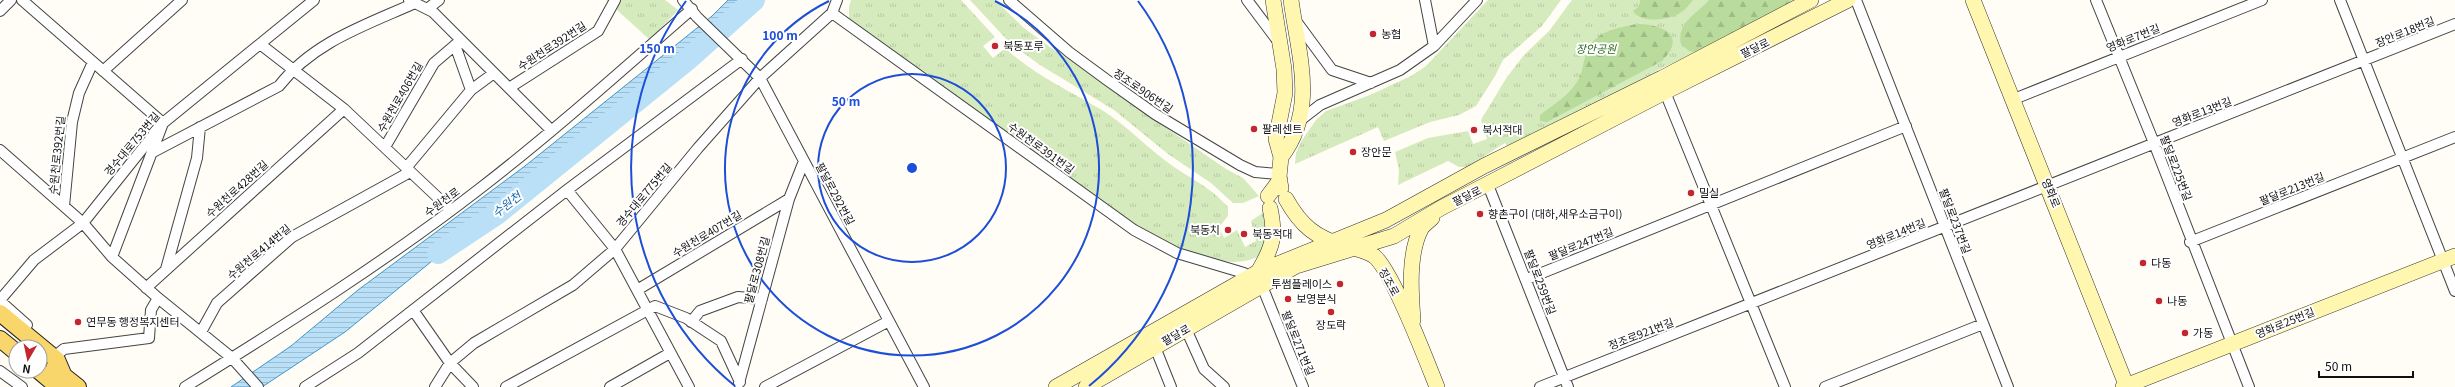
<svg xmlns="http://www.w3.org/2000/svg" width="2455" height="387" viewBox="0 0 2455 387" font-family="Georgia,'Noto Sans KR',serif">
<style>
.grass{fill:url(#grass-tufts)}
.forest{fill:url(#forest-firs)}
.water{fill:url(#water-rules);stroke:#3f96cf}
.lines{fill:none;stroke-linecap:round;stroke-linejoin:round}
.river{stroke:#b9e0f7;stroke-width:22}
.street-casing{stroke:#444;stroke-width:12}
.secondary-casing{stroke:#333;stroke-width:16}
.primary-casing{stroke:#222;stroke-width:18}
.street{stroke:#fff;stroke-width:10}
.secondary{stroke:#fff6b0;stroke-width:15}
.primary{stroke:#f9d66b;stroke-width:16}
.ring{fill:none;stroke:#1d4ed8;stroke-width:2}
.poi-dot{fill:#c4262e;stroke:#fff;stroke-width:1.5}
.labels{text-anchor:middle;stroke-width:4;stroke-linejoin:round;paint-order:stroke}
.street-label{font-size:11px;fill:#111;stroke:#fff}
.poi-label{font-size:11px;fill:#111;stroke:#fff;text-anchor:start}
.park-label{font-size:11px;font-style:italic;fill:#2f6b1f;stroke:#fff}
.water-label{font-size:12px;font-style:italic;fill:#1768a6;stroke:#fff}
.centre{fill:#1d4ed8;stroke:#fff;stroke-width:2}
.ring-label{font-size:12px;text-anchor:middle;font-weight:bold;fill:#1d4ed8;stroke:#fff;stroke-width:4;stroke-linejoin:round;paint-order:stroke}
</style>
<defs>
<pattern id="grass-tufts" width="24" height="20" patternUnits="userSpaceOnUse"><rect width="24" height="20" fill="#d5ebbd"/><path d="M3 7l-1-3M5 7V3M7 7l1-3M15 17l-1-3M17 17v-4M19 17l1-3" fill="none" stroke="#b6c8a1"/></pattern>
<pattern id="forest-firs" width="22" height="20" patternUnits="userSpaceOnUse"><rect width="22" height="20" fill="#b9dc9c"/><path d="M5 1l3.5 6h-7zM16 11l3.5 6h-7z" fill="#9ebc85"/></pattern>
<pattern id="water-rules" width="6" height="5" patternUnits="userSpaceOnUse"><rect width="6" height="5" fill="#b9e0f7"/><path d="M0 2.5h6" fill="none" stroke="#9ebfd3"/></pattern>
</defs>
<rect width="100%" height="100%" fill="#fffdf5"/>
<!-- grass -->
<path class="grass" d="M606 0H665L678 10 650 40Z
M851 0H961L995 37 983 46 993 58 1005 48C1033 74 1070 91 1102 110 1129 127 1149 150 1174 167 1195 181 1211 188 1228 207V216L1219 227 1224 238 1237 230 1245 247 1256 241 1251 221 1264 212 1269 227 1261 255C1224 277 1162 241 1129 222L875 41 849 19V7Z
M970 0H995L1024 28 1058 53 1082 66 1155 120 1226 169 1243 178 1259 196 1243 203H1233L1211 183 1168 154 1114 110 1040 65 1010 43Z
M1488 0H1561L1542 26 1503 60 1495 76 1476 106 1459 115 1430 122 1384 141 1378 127 1295 164 1296 153 1302 140 1316 120 1326 111 1370 95 1411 76 1426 66Z
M1572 0H1800L1700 51 1662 68 1510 150 1505 143 1467 167H1459L1448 161 1398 185 1399 170 1395 152 1428 138 1468 131 1473 144 1487 139 1481 120 1507 77 1524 55 1549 31Z"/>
<!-- forest -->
<path class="forest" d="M1640 0H1693C1689 5 1685 10 1680 13 1669 20 1641 24 1633 11L1640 6Z
M1709 0H1791L1787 5 1696 52 1689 51 1681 44C1676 23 1697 14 1709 0Z
M1637 24C1662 24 1688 35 1662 61L1547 122 1540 121V115C1553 105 1568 96 1577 82 1583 73 1583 63 1586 53 1595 31 1616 28 1637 24Z"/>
<!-- water -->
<path class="water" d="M728 0H752L345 332 262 387H231L291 346 358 290 525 166 712 16Z"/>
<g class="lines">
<!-- river -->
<path class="river" d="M438 253 498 213 687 60 754 0"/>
<!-- street casing -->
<g class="street-casing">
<path id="street" d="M22 0 163 123 112 257
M409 0 433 12 551 130
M683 0 697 17 760 78 924 387
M1009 0 1069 52 1107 80 1155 114 1240 165 1255 172 1279 174
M1247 0 1277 40
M1425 0 1434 46
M1856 0 2008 387
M2096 0 2154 143 2249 387
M2340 0 2455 291
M427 9 439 0
M0 11 11 0
M832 13 1134 230 1177 253 1244 273 1247 278
M1296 21 1332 70 1371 83
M260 44 344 109 451 210
M455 45 471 90
M103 71 182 0
M509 88 598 31 615 0
M1665 92 1785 387
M2014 99 2262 0
M1298 122 1320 105 1400 70 1434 46 1477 0
M385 147 434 63 461 40
M0 150 83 223 112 257 158 298 232 358 258 387
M153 152 279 86C313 42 366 25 415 3
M406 168 471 90 494 73
M1488 185 1568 387
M567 190 615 249 689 387
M64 206 72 122 79 93 93 62
M2190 242 2455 137
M166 269 197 158 200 127
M1527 279 1906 126
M1262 286 1303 387
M146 288 344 109
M637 290 789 199
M0 300 34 260 83 223 163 123 314 0
M0 301 27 325
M413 310 450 363 473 387
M691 322 700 311 738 297 762 299
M1186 329 1204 369 1224 387
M201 332 217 303 292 237 410 172
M1155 347 1171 387
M54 357 64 349 149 338 151 310 158 298
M0 371 22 387
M739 383 789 199 804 161
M185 387C285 325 385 262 478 190 552 133 622 70 692 9
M305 387 358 353 567 190 742 59
M435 387 450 363 474 343 573 285 615 249 698 148 760 78 832 13 837 0
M506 387 655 306 686 318 721 341 740 382
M610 387 670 353
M765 387 889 321
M1540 387 2455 24
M1825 387 1983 324"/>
</g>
<!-- secondary casing -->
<g class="secondary-casing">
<path id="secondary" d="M1273 0 1284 69 1285 93 1276 139 1281 157 1279 177 1281 188
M1973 0 2127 387
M1281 157C1318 110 1298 53 1291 0
M1268 196 1280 180
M1286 199C1301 226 1316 238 1345 246 1354 248 1367 251 1374 256 1392 270 1427 362 1437 387
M1258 272C1273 247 1276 236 1270 208
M1413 320C1411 293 1408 254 1421 229 1423 225 1429 221 1432 218
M1056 387 1258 272 1386 220 1484 166 1662 78 1811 0
M1086 387 1296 266 1394 236 1441 208 1665 92 1848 0
M2123 387 2455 256"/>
</g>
<!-- primary casing -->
<g class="primary-casing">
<path id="primary" d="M0 313 57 360 63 374
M0 339 16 352
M54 368 78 387
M39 371 58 387"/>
</g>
<!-- street -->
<use href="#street" class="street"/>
<!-- secondary -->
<use href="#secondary" class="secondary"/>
<!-- primary -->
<use href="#primary" class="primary"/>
</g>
<!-- distance rings -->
<g class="ring">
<circle cx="912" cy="168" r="94"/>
<path d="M995 1A187 187 0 1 1 829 1"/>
<path d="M735 386A281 281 0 0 1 686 1M1138 1A281 281 0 0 1 1089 386"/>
</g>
<!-- markers -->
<g class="poi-dot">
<circle cx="1373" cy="34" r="4"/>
<circle cx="995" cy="46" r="4"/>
<circle cx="1254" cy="129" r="4"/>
<circle cx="1474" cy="130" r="4"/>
<circle cx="1353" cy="152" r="4"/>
<circle cx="1691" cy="193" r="4"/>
<circle cx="1480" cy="214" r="4"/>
<circle cx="1228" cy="230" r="4"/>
<circle cx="1244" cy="234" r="4"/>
<circle cx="2143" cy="263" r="4"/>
<circle cx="1340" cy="284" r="4"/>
<circle cx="1288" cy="299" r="4"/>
<circle cx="2159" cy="301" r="4"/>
<circle cx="1331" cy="312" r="4"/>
<circle cx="78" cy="322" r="4"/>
<circle cx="2185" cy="333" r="4"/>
</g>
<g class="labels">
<!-- street labels -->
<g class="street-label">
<text transform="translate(2405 32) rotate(-22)" y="4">장안로18번길</text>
<text transform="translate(2133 38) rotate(-22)" y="4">영화로7번길</text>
<text transform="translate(552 46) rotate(-33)" y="4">수원천로392번길</text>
<text transform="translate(1755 48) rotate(-26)" y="4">팔달로</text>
<text transform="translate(1143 91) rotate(34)" y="4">정조로906번길</text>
<text transform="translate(400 97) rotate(-60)" y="4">수원천로406번길</text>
<text transform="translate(2202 112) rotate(-21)" y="4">영화로13번길</text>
<text transform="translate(132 144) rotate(-50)" y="4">경수대로753번길</text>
<text transform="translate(1041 148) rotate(36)" y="4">수원천로391번길</text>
<text transform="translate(57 155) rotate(-84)" y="4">수원천로392번길</text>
<text transform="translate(2176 168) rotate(69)" y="4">팔달로225번길</text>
<text transform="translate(237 189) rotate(-42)" y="4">수원천로428번길</text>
<text transform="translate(2292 189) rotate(-22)" y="4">팔달로213번길</text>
<text transform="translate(2051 193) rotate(68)" y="4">영화로</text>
<text transform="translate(835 194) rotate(62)" y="4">팔달로292번길</text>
<text transform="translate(644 195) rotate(-50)" y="4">경수대로775번길</text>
<text transform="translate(1467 196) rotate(-26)" y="4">팔달로</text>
<text transform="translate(442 202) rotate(-36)" y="4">수원천로</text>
<text transform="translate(1955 221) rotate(69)" y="4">팔달로237번길</text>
<text transform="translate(707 234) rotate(-31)" y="4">수원천로407번길</text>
<text transform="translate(1896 234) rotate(-22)" y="4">영화로14번길</text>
<text transform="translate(1581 244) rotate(-22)" y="4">팔달로247번길</text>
<text transform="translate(259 252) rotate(-40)" y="4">수원천로414번길</text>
<text transform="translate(757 270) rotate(-75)" y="4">팔달로308번길</text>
<text transform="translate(1389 282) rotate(61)" y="4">정조로</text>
<text transform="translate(1540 282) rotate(69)" y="4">팔달로259번길</text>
<text transform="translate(2285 323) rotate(-22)" y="4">영화로25번길</text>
<text transform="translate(1641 334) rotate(-21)" y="4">정조로921번길</text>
<text transform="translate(1176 335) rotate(-30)" y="4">팔달로</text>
<text transform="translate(1298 343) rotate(68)" y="4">팔달로271번길</text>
</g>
<!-- poi labels -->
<g class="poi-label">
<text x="1381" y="38">농협</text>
<text x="1003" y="50">북동포루</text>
<text x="1262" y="133">팔레센트</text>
<text x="1482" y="134">북서적대</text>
<text x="1361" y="156">장안문</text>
<text x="1699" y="197">밀실</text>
<text x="1488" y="218">향촌구이 (대하,새우소금구이)</text>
<text x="1220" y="234" text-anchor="end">북동치</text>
<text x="1252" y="238">북동적대</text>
<text x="2151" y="267">다동</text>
<text x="1332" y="288" text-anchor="end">투썸플레이스</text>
<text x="1296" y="303">보영분식</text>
<text x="2167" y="305">나동</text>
<text x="86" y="326">연무동 행정복지센터</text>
<text x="1331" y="329" text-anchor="middle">장도락</text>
<text x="2193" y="337">가동</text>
</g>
<!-- park labels -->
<g class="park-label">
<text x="1596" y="53">장안공원</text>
</g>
<!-- water labels -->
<g class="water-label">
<text transform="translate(507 205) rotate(-38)" y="4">수원천</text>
</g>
</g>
<circle cx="912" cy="168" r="6" class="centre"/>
<g class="ring-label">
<text x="780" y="40">100 m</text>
<text x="657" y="53">150 m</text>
<text x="846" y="106">50 m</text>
</g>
<!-- north arrow -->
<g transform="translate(28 359) rotate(189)"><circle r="19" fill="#ffffff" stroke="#a0a0a0"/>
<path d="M0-3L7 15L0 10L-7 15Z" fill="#c4262e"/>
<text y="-6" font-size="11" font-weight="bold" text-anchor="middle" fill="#111111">N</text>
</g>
<!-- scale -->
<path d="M2319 371v6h94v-6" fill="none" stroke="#111111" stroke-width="2"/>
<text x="2325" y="371" font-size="12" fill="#111111" stroke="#ffffff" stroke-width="3" paint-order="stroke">50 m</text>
</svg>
